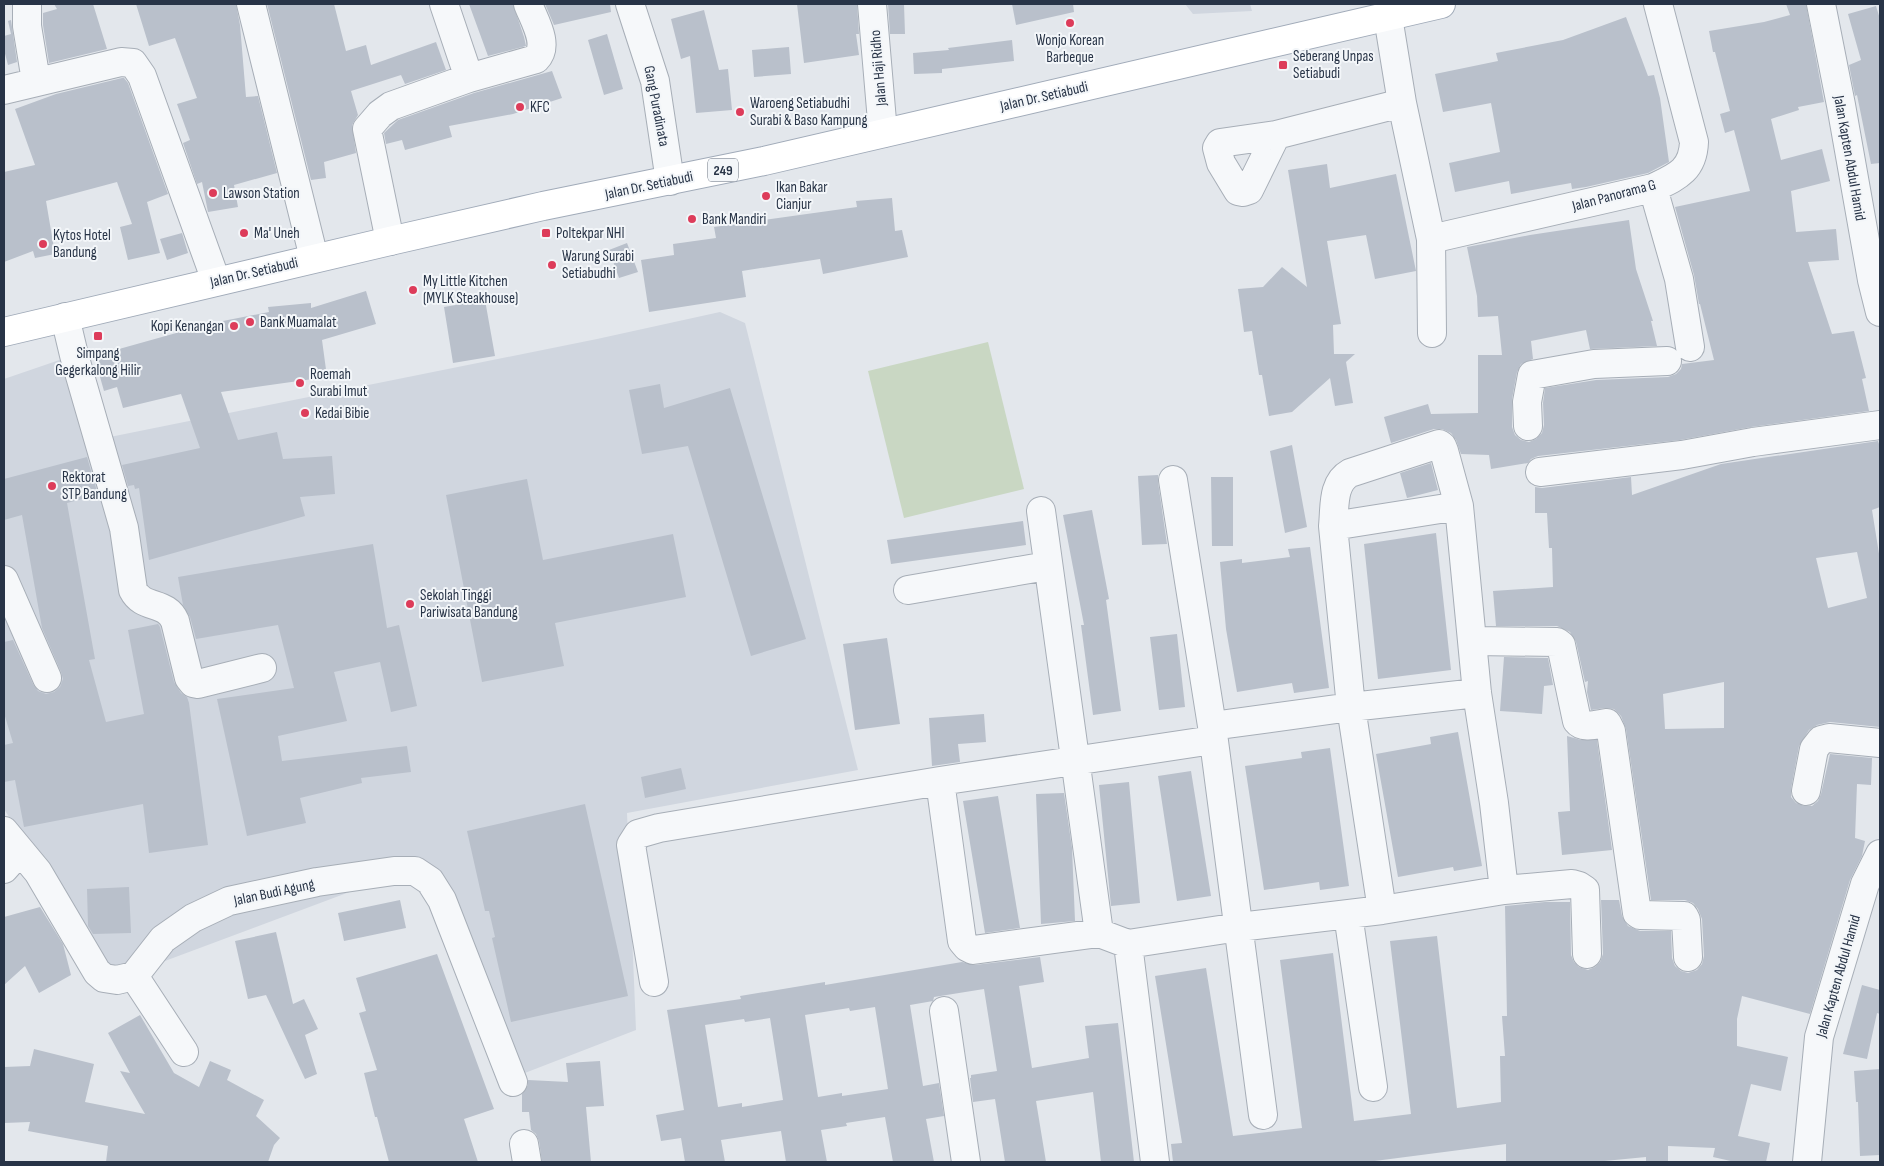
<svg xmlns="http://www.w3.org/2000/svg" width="1884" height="1166" viewBox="0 0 1884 1166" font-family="'Sofia Sans Condensed',sans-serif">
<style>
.built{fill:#d0d6df}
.green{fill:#c9d7c3}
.building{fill:#b9c0cb;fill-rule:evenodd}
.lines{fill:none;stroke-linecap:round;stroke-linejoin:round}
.minor-casing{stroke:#a7aeb7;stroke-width:30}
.primary-casing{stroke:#a1abb9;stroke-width:30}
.minor{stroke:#f6f8fa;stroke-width:28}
.primary{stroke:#fff;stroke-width:28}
.poi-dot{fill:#dd3c5a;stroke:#f3f6f9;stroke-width:2}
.labels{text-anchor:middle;stroke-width:4;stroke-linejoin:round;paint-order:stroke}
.shield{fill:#f3f6f9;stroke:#656e7c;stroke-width:1}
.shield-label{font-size:14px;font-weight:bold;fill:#283447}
.poi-label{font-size:15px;fill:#283447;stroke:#f3f6f9;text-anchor:start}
.street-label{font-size:15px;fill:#283447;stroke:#f3f6f9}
</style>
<rect width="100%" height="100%" fill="#e3e7ec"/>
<!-- built -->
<path class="built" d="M1185 4H1250L1252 11 1193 14Z
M720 312 745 323 858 770 627 813 636 1030 499 1083 419 866 114 980 4 809V379L77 354 105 438 597 339Z"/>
<!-- green -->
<path class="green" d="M988 342 1024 489 904 518 868 371Z"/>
<!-- building -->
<path class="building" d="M54 4H93L107 49 49 63 43 25V13L57 9Z
M136 4H236L240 25 246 97 258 96 277 173 234 185 238 207 208 212 202 182 197 184 183 143 190 140 177 104 197 98 175 38 149 46Z
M267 4H334L346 51 366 45 371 65 436 42 446 70 405 84 401 75 351 91 358 115 352 125 356 153 324 162 326 178 311 180Z
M469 4H513L524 37 526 46 488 56Z
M545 4H610L611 12 554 25Z
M797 4H857L859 34H856L859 55 804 63Z
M888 4H904L905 34H890Z
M1012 4H1073L1074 12 1016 25Z
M1786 4H1806L1824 102 1798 107 1799 110 1771 119 1781 160 1822 149 1830 181 1791 191 1796 232 1836 229 1839 260 1808 262 1832 334 1854 331 1866 378 1862 379 1869 411 1751 427 1680 440 1538 456 1531 459 1528 463 1491 469 1489 455 1461 454 1456 440 1451 433 1442 429H1434L1391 443 1384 417 1428 404 1431 414 1478 413V355H1502L1498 316 1478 317 1477 296 1467 247 1530 235 1629 220 1636 269 1653 321H1651L1657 346 1590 349 1586 330 1531 341 1533 359 1521 364 1517 372 1512 399V427L1515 435 1521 440 1529 442 1536 439 1542 433 1544 425 1543 403 1545 388 1596 380 1668 377 1676 374 1681 369 1682 364 1714 360 1700 304H1699L1694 275 1675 207 1750 191 1734 130 1725 133 1720 114 1730 111 1715 52H1713L1709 31 1764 22 1790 15Z
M1876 6 1880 19V163L1871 164 1857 95 1855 96 1849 65 1861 60 1848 14Z
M704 10 719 70 728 69 732 110 696 113 690 56 681 59 671 19Z
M1626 17 1648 76 1654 75 1660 98 1669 162 1648 173 1586 187 1572 189 1571 183 1511 194 1509 181 1455 192 1449 163 1500 152 1491 103 1443 112 1435 74 1498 61 1496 53 1563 40Z
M11 20 17 62 8 65 4 50V36L11 34 8 21Z
M607 34 623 89 604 95 588 40Z
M1012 40 1014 61 942 69V73L914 74 913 53 949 50 948 48Z
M789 47 791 74 754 77 752 50Z
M552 71 562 98 513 114 449 126 452 137 405 150 402 140 386 144 384 133 398 120 474 93Z
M122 78H124L128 83 168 194 147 202 160 253 128 260 120 227 132 224 117 182 46 201 55 254 35 258 33 251 4 262V172L35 165 15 109 56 94Z
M1327 164 1330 188 1396 174 1416 271 1375 279 1366 235 1327 241 1341 324 1333 325 1334 354H1355L1346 362 1353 403 1335 406 1330 378 1292 412 1269 416 1262 375H1259L1252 331 1244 332 1238 289 1263 287 1282 267 1307 287 1288 170Z
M892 198 895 231 902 230 908 257 823 274 820 259 742 271 746 297 649 312 641 260 674 255 673 244 716 238 714 227 857 207 856 201Z
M182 233 188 253 167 260 160 239Z
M627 243 638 272 619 278 609 250Z
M366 291 376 324 322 340 327 377 221 392 238 440 277 432 283 459 332 456 335 494 300 497 305 516 149 560 139 488 135 489 134 485 128 486 122 465 200 448 181 394 123 408 117 387 104 391 94 356 187 330V328L269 312 268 307 311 303V308Z
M485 300 495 356 453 363 444 307Z
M660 384 664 408 730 388 806 639 751 656 688 446 642 454 629 390Z
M1878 441 1880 447V507L1872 510 1880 560V727L1830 722 1817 725 1809 730 1799 746 1791 789V797L1796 803 1804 806H1812L1818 801 1821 794 1830 754 1872 758 1871 785 1857 784 1855 838 1865 841 1862 856 1850 880 1810 1014 1742 996 1737 1019V1046L1788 1057 1781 1091 1751 1084 1738 1136 1770 1143 1766 1162H1735L1713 1157 1715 1148 1668 1146V1161L1646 1162V1157L1594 1162H1506V1144L1367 1162H1173L1171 1144 1182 1143 1155 976 1206 968 1233 1136 1302 1128 1280 960 1333 953 1354 1121 1411 1114 1390 941 1437 936 1457 1108 1501 1102 1500 1056H1505L1502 1016H1507L1505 906 1545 902H1570L1571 955 1574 962 1579 967 1588 970 1595 967 1600 962 1603 954 1601 900H1619L1622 916 1628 926 1640 931H1671L1672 958 1675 966 1681 971 1688 973 1697 970 1702 964 1704 956 1702 919 1698 909 1693 903 1685 900H1651L1626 729 1621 716 1614 709 1605 708 1591 710 1587 692 1588 681 1585 682 1576 642 1570 632 1557 626H1496L1493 591 1553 587 1552 548H1549L1547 513H1535V487L1542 488 1631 477 1632 495 1721 464ZM1857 552 1867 598 1828 608 1816 558ZM1724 682V728L1665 729 1663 694Z
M1292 445 1307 527 1285 533 1270 451Z
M87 457 98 495 67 503 95 659 89 660 106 722 144 714 128 630 158 624 160 627 174 682 181 693 187 697 189 703 208 845 149 853 143 804 24 827 15 780 4 782V745L13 743 4 713V642L13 640 33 684 38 691 46 694 54 692 60 687 63 679 61 672 42 628 22 515 4 520V479Z
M1431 463 1438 490 1407 498 1400 473Z
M1158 475V482L1167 544 1142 545 1138 476Z
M1211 477H1233V546H1212Z
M527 479 543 560 673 534 686 597 555 623 564 666 482 682 446 495Z
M1092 510 1109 599 1106 600 1121 711 1093 715 1081 625H1084L1063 515Z
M1023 521 1026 545 891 564 887 540Z
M1436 533 1451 670 1378 679 1364 544Z
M373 544 387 628 399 625 417 706 391 712 380 662 334 672 347 721 278 736 282 761 407 746 411 772 361 778 362 783 300 798 306 823 247 836 217 699 294 688 278 625 196 639 190 617 183 605 178 577Z
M1310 547 1329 688 1294 693 1292 683 1237 692 1226 629 1220 562 1242 559V563L1290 557 1288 549Z
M1177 634 1185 707 1159 710 1150 637Z
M887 638 900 724 855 730 843 644Z
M1504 657 1548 658 1553 685 1544 686 1542 714 1500 711Z
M984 714 986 742 958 744 960 762 932 766 929 718Z
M1458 732 1482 866 1454 871 1453 867 1398 877 1376 754 1431 744 1430 737Z
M1567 736 1581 740H1597L1612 850 1562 855 1558 812 1570 811Z
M1330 748 1349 886 1320 890 1319 882 1264 890 1245 766 1302 758 1301 752Z
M681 768 686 789 645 798 641 777Z
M1191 771 1211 896 1177 901 1158 776Z
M1129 782 1140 903 1111 906 1099 785Z
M1064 793 1072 848 1075 921 1041 924 1036 794Z
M998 796 1020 928 985 933 963 801Z
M585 804 628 996 511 1022 492 938 495 937 489 911H485L467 831Z
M129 887 131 933 93 934 88 926 87 889Z
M400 900 406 928 344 941 338 913Z
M40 907 63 944 71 975 39 993 25 966 4 985V917Z
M276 932 293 1004 304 999 318 1029 305 1035 317 1074 305 1079 266 995 248 999 235 941Z
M437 954 494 1109 464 1119 478 1162H389L377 1117H375L364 1073 377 1070 359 1013 366 1011 356 978Z
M1040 957 1044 982 1019 986 1032 1068 1089 1058 1085 1026 1118 1023 1134 1162H1101L1093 1092 1036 1101 1046 1162H1005L995 1099 973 1102 970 1078H971V1075L997 1071 984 989 934 997 933 1001 910 1005 923 1086 939 1083 944 1116 926 1119 934 1162H893L885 1117 846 1123 847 1126 821 1130 827 1162H786L781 1131 721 1140 725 1162H685L681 1138 661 1141 656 1115 684 1110 667 1010 741 999 740 996 825 982V985L962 962 975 965ZM875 1007 888 1089 842 1096V1093L818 1097 805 1015 849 1008 850 1011ZM770 1018 783 1100 742 1107V1103L718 1107 705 1025 744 1019 745 1022Z
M1862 985 1880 990V1014L1877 1013 1867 1059 1843 1054Z
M140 1015 174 1073 199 1087 210 1061 231 1070 227 1080 264 1100 256 1116 280 1138 274 1145 268 1162H106L108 1146 28 1131 30 1122 4 1123V1067L30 1066 34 1049 94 1064 85 1102 145 1114 120 1071 130 1073 108 1033Z
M600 1061 604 1106 586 1107 591 1162H542L539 1141 536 1134 531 1130 529 1112H522V1094L528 1085V1080L568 1082 566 1063Z
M1880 1069V1155L1860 1156 1858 1102H1856L1854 1071Z"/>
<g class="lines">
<!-- minor casing -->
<g class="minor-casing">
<path id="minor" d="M27 4V26L36 81
M251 4 314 258
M444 4 469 78
M630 4 655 81 670 181
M872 4 883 133
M1821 4 1841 105 1872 280 1880 312
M1388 17 1402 103 1431 239 1432 333
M4 90 121 62 133 63 142 76 216 281
M1276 135 1249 190 1243 192 1238 191 1221 163 1217 148 1220 143 1276 135 1402 103
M1653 188 1679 279 1690 347
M1431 239 1653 188C1676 177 1693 171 1694 142L1658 4
M390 241 367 129 380 114 391 106 469 78 536 59C550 45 534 20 528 4
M65 317 74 355 124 528 133 590C143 610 166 600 175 621L189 678 193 683 198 684 262 668
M1528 426 1527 402 1532 375 1594 364 1667 361
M1540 472 1682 455 1753 442 1880 425
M1173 480 1212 726 1263 1115
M1041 511 1099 933
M1333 526 1459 506
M4 580 47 678
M908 590 1047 566
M1473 641 1557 642 1561 645 1577 721C1583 729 1598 724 1607 723L1611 731 1637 913 1640 915 1684 916 1686 920 1688 957
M1212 726 1351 707 1477 693
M940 781 962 941 967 947 973 950 1099 933 1128 944 1239 927 1382 910 1504 890 1572 884 1579 886 1585 890 1587 954
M1806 791 1814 749 1821 740 1829 738 1880 743
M4 831 38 872 97 972 104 978 117 980 134 976 163 939 193 918 229 901 317 882 394 871H415L430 881 442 900 513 1082
M4 869 20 851
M1382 910 1351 707 1333 526C1335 507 1332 483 1350 473L1439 444 1442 446 1444 451 1459 506 1477 693 1494 803 1504 890
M1348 914 1373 1087
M1128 944 1155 1162
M134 976 184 1052
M654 982 631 845 638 834 659 828 940 781 1213 740
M944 1011 966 1162
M524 1144 527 1162
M1807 1162 1819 1037 1865 884 1880 854"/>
</g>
<!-- primary casing -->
<g class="primary-casing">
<path id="primary" d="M4 332 390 241 543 206 764 161 1441 4"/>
</g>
<!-- minor -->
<use href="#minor" class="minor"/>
<!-- primary -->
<use href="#primary" class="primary"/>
</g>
<!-- markers -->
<g class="poi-dot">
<circle cx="1070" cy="23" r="5"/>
<rect x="1278" y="60" width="10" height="10" rx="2.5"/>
<circle cx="520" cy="107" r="5"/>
<circle cx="740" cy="112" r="5"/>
<circle cx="213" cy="193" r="5"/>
<circle cx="766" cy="196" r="5"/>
<circle cx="692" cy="219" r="5"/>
<circle cx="244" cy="233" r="5"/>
<rect x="541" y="228" width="10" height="10" rx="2.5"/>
<circle cx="43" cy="244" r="5"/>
<circle cx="552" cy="265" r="5"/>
<circle cx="413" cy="290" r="5"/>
<circle cx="250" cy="322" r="5"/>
<circle cx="234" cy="326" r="5"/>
<rect x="93" y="331" width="10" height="10" rx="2.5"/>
<circle cx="300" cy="383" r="5"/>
<circle cx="305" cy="413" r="5"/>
<circle cx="52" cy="486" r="5"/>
<circle cx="410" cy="604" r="5"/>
</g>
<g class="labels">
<!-- shield labels -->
<rect class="shield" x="708" y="158.5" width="30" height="23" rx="4"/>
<g class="shield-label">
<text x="723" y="175">249</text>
</g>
<!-- poi labels -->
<g class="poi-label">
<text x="1070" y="45" text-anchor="middle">Wonjo Korean<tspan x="1070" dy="17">Barbeque</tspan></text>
<text x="1293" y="61">Seberang Unpas<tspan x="1293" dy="17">Setiabudi</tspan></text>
<text x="750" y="108">Waroeng Setiabudhi<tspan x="750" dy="17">Surabi &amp; Baso Kampung</tspan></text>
<text x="530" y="112">KFC</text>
<text x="776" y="192">Ikan Bakar<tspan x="776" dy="17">Cianjur</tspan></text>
<text x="223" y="198">Lawson Station</text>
<text x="702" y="224">Bank Mandiri</text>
<text x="254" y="238">Ma' Uneh</text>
<text x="556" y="238">Poltekpar NHI</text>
<text x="53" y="240">Kytos Hotel<tspan x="53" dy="17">Bandung</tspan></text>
<text x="562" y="261">Warung Surabi<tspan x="562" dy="17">Setiabudhi</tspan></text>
<text x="423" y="286">My Little Kitchen<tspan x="423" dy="17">(MYLK Steakhouse)</tspan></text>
<text x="260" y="327">Bank Muamalat</text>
<text x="224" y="331" text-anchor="end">Kopi Kenangan</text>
<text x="98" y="358" text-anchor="middle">Simpang<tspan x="98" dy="17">Gegerkalong Hilir</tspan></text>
<text x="310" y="379">Roemah<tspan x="310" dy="17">Surabi Imut</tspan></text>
<text x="315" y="418">Kedai Bibie</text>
<text x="62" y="482">Rektorat<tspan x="62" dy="17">STP Bandung</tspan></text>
<text x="420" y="600">Sekolah Tinggi<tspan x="420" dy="17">Pariwisata Bandung</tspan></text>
</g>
<!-- street labels -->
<g class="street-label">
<text transform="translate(878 68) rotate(-95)" y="5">Jalan Haji Ridho</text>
<text transform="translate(1044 96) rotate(-13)" y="5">Jalan Dr. Setiabudi</text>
<text transform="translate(657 106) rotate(79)" y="5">Gang Puradinata</text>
<text transform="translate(1850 158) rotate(80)" y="5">Jalan Kapten Abdul Hamid</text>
<text transform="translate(649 185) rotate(-12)" y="5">Jalan Dr. Setiabudi</text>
<text transform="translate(1614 195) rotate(-15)" y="5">Jalan Panorama G</text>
<text transform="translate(254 272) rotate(-13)" y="5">Jalan Dr. Setiabudi</text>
<text transform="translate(274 892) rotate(-12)" y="5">Jalan Budi Agung</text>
<text transform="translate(1838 976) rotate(-74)" y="5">Jalan Kapten Abdul Hamid</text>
</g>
</g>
<!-- border -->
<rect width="1884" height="1166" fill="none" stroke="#283447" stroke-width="10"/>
</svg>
